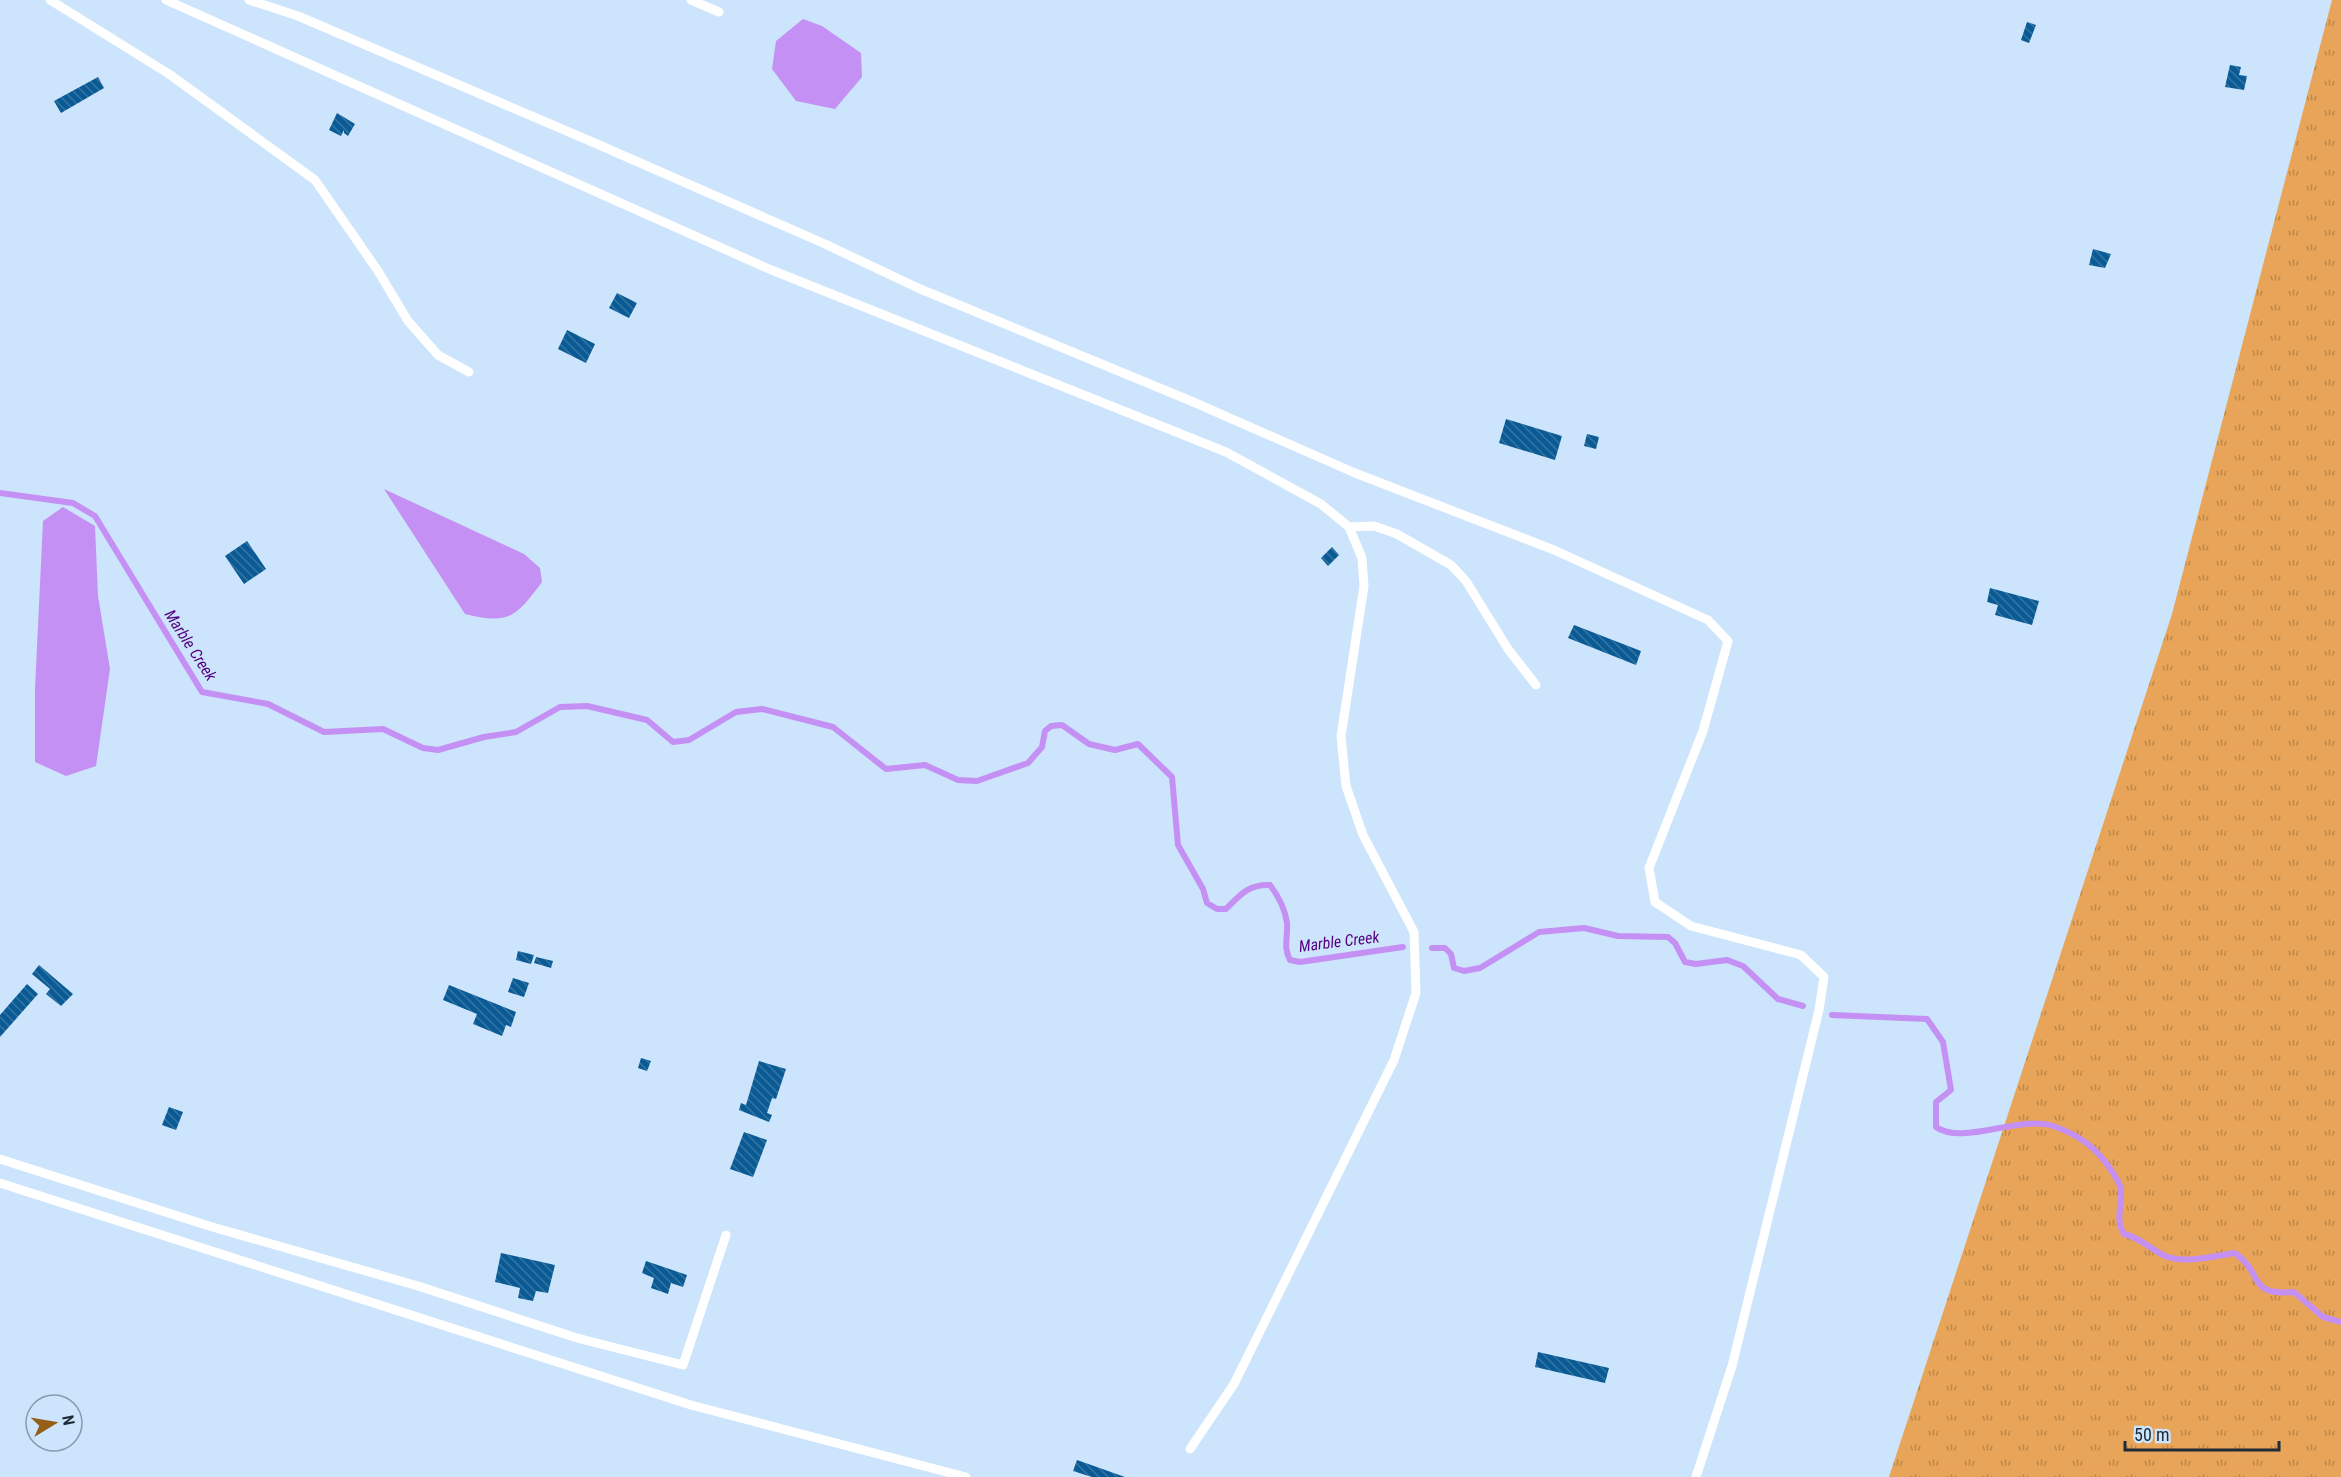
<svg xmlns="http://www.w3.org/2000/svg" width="2341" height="1477" viewBox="0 0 2341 1477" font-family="'Roboto Condensed',sans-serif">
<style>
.grass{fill:url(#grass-tufts)}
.water{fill:#c590f3}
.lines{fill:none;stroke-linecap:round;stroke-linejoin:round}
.stream{stroke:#c590f3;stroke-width:6}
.building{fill:url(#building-back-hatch)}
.lane{stroke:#fff;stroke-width:9}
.labels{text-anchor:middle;stroke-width:6;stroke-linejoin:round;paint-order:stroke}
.water-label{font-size:16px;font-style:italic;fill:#53007e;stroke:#cce4fc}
</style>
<defs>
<pattern id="grass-tufts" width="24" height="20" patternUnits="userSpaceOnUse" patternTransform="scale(1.5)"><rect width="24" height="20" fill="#e8a559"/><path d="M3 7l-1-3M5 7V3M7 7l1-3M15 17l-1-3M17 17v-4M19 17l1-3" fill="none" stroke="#bc874a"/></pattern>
<pattern id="building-back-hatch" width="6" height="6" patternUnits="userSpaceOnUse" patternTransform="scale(1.5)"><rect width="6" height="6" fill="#095a95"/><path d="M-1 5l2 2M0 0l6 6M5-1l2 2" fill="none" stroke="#3674a0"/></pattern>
</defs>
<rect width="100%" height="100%" fill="#cce4fc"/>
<!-- grass -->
<path class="grass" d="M2332 0H2341V1477H1889L2172 614Z"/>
<!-- water -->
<path class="water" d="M803 19 822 26 861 53 862 77 835 109 796 101 772 69 776 41Z
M384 489 524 554 540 568 542 582C516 617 509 625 465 614Z
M63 507 95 526 98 596 110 669 96 766 66 776 35 762V689L43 521Z"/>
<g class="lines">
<!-- stream -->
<path class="stream" d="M0 493 73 503 95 516 202 692 268 704 324 732 383 729 423 748 438 750 484 737 516 732 560 707 587 706 647 720 673 742 689 740 736 712 762 709 833 727 886 769 925 765 958 780 977 781 1028 763 1042 747 1045 731 1051 726 1062 725 1089 744 1115 750 1138 744 1172 777 1178 845 1203 889 1207 903 1217 909H1226C1240 895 1248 884 1270 885 1279 897 1285 908 1287 923 1288 937 1283 948 1290 960L1300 962 1403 947
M1432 948H1445L1451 954 1454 968 1464 971 1480 968 1539 932 1584 928 1618 936 1668 937 1675 943 1685 962 1696 964 1727 960 1743 966 1778 999 1803 1006
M1832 1015 1927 1019 1943 1042 1951 1090 1936 1102V1127C1963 1146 2018 1115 2053 1126 2080 1135 2098 1149 2113 1173 2116 1178 2120 1184 2121 1189 2122 1204 2115 1221 2124 1234 2141 1238 2150 1249 2165 1256 2185 1264 2214 1256 2235 1253 2264 1274 2247 1296 2294 1292L2323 1317 2341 1322"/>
</g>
<!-- building -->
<path class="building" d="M2027 22 2036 25 2029 43 2021 40Z
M2230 65 2241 67 2239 75 2247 76 2244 90 2225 87Z
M98 77 104 88 61 113 54 101Z
M337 113 355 124 348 136 344 133V130L341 136 329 130Z
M2093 249 2111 254 2105 268 2089 265Z
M617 293 637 303 629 318 609 308Z
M567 330 595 344 586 363 558 349Z
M1506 419 1562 436 1555 460 1499 443Z
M1587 434 1599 437 1596 449 1584 446Z
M247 541 266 569 244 584 225 556Z
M1332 547 1339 555 1328 566 1321 558Z
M1990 588 2039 601 2032 625 1995 615 1998 605 1987 602Z
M1574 625 1641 651 1636 665 1568 638Z
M518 951 534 955 531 964 516 960Z
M536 957 553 961 551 968 534 963Z
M39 965 73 994 61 1006 46 994 50 989 32 974Z
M513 978 529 983 524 997 508 992Z
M27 984 38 994 0 1037V1015Z
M449 985 516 1012 511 1027 506 1025 502 1036 473 1024 477 1014 443 1000Z
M641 1058 651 1061 647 1071 638 1068Z
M759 1061 786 1069 776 1099 772 1098 767 1113 772 1115 769 1122 739 1110 741 1103 746 1105Z
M169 1107 183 1112 176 1130 162 1125Z
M744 1132 767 1140 753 1177 730 1169Z
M501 1253 555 1265 548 1293 536 1291 533 1301 518 1298 520 1288 495 1282Z
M646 1261 687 1275 683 1287 671 1283 668 1294 651 1288 654 1278 642 1273Z
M1538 1352 1609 1368 1605 1383 1535 1367Z
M1077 1460 1125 1477H1092L1073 1471Z"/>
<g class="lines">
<!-- lane -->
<path class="lane" d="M50 0 169 74 315 180 378 271 408 321 438 355 469 372
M166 0 769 269 1226 452 1321 504 1349 527 1362 558 1364 586 1341 736 1346 786 1363 835 1414 932 1416 993 1394 1060 1234 1384 1190 1449
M249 0 298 16 597 144 825 244 918 288 1191 401 1355 473 1554 550 1708 620 1728 641 1703 731 1649 868 1655 902 1691 926 1801 955 1824 977 1819 1010 1732 1366 1696 1477
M691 0 719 12
M1349 527 1374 526 1397 534 1451 565 1466 581 1508 649 1536 685
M0 1159 209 1226 418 1286 577 1338 683 1365 726 1235
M0 1183 691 1405 966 1477"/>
</g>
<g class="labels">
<!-- water labels -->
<g class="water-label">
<text transform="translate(191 645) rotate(57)" y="6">Marble Creek</text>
<text transform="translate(1339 941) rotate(-7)" y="6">Marble Creek</text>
</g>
</g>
<!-- north arrow -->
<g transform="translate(54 1423) rotate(79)"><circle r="28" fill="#cce4fc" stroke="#879aad" stroke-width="1.5"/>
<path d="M0-4.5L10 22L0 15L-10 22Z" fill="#965f17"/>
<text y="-9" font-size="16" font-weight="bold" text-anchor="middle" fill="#202c37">N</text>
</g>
<!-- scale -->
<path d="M2125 1441v9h154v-9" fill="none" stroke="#202c37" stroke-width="3"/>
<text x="2134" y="1441" font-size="18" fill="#202c37" stroke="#cce4fc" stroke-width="4.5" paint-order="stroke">50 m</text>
</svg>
